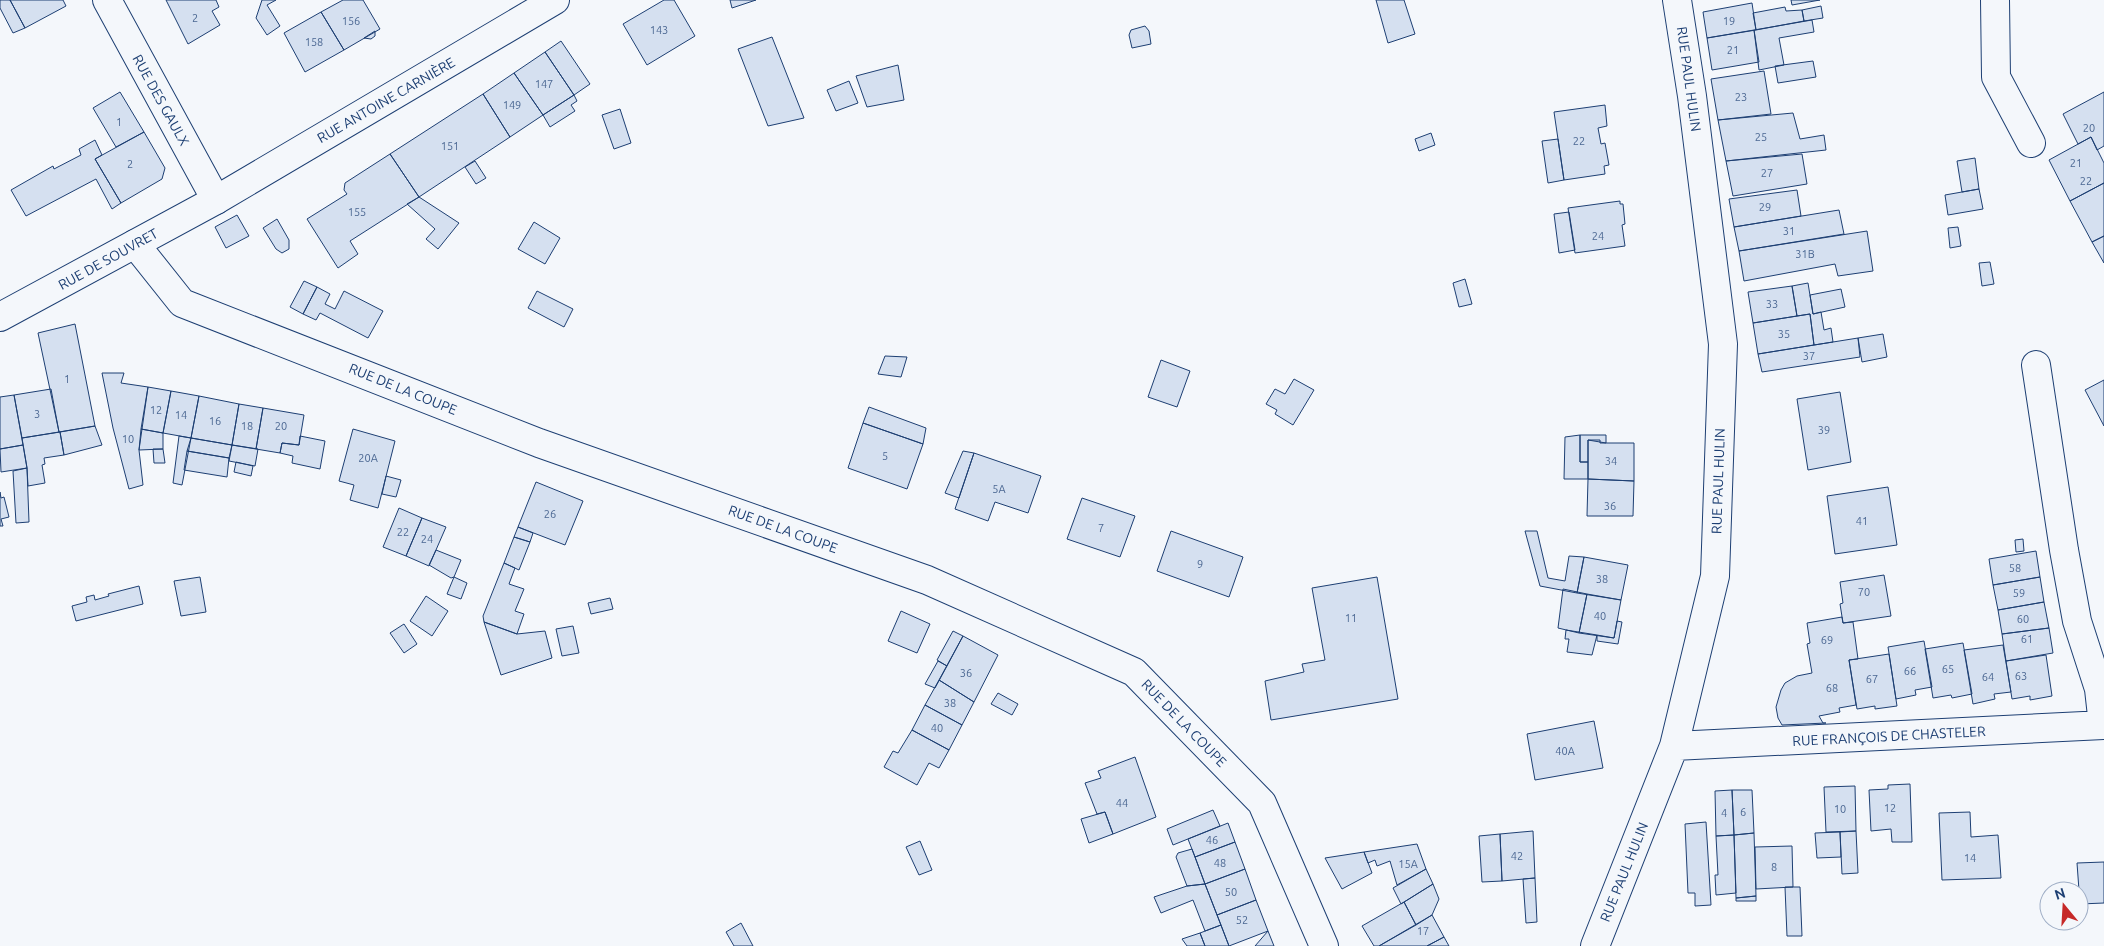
<svg xmlns="http://www.w3.org/2000/svg" width="2104" height="946" viewBox="0 0 2104 946" font-family="Ubuntu,sans-serif">
<style>
.building{fill:#d5e0f0;stroke:#1d3f73}
.lines{fill:none;stroke-linecap:round;stroke-linejoin:round}
.minor-casing{stroke:#1d3f73;stroke-width:30}
.major-casing{stroke:#1d3f73;stroke-width:30}
.minor{stroke:#f4f7fb;stroke-width:28}
.major{stroke:#f4f7fb;stroke-width:28}
.labels{text-anchor:middle;stroke-width:4;stroke-linejoin:round;paint-order:stroke}
.number-label{font-size:11px;fill:#4b6792}
.street-label{font-size:14px;fill:#1d3f73;stroke:#f4f7fb}
</style>
<rect width="100%" height="100%" fill="#f4f7fb"/>
<!-- building -->
<path class="building" d="M0 0H10L25 28 13 33 0 8Z
M10 0H63L66 6 25 28Z
M166 0H216L219 7 212 11 220 25 188 44Z
M262 0H276L267 5 280 26 267 35 256 18Z
M343 0H363L380 29 344 50 321 12Z
M664 0H674L695 36 647 65 623 24Z
M730 0H756L732 8Z
M1376 0H1404L1415 34 1388 43Z
M1791 0H1820L1792 5Z
M1752 3 1756 30 1707 38 1703 12Z
M1821 6 1823 18 1804 21 1802 10Z
M1785 7 1786 11 1802 10 1804 21 1756 30 1753 13Z
M321 12 344 50 305 72 284 33Z
M1812 20 1814 32 1779 38 1784 65 1759 70 1754 30Z
M1145 26 1149 31 1151 44 1132 48 1129 35 1131 30Z
M1754 30 1759 62 1712 70 1707 38Z
M375 31V36L371 39 364 38Z
M772 37 804 118 768 126 738 49Z
M561 41 590 84 574 95 545 52Z
M545 52 574 95 543 115 514 73Z
M1813 61 1816 77 1778 83 1775 66Z
M898 65 904 100 867 107 856 76Z
M1764 71 1771 114 1718 120 1711 79Z
M514 73 543 115 510 137 483 94Z
M849 81 858 103 836 111 827 90Z
M120 92 144 132 116 147 93 108Z
M2104 92V146L2097 150 2091 137 2078 144 2063 114Z
M483 94 510 137 419 197 390 154Z
M574 95 577 101 571 105 575 111 550 127 543 115Z
M1605 105 1607 126 1598 128 1601 144 1605 143 1609 165 1604 166 1605 174 1564 180 1554 112Z
M620 109 631 143 614 149 602 115Z
M1793 113 1800 139 1824 135 1826 150 1726 161 1718 120Z
M144 132 165 168 162 179 121 203 95 159Z
M1431 133 1435 145 1419 151 1415 139Z
M2091 137 2104 163V183L2070 201 2049 160Z
M1558 139 1564 180 1548 183 1542 141Z
M95 140 102 155 95 159 121 203 112 209 96 179 26 216 11 190 53 166 54 169 81 155 79 149Z
M390 154 419 197 350 241 358 254 338 268 307 219 347 194 344 190 345 183Z
M1802 154 1807 184 1733 196 1726 161Z
M1975 158 1979 189 1962 192 1957 161Z
M475 161 486 178 476 184 465 167Z
M2104 183V236L2092 242 2070 201Z
M1979 189 1983 209 1948 215 1945 195Z
M1797 190 1801 216 1734 227 1729 199Z
M419 197 459 223 438 249 426 239 435 229 407 204Z
M1620 201V204H1623L1625 224 1622 225 1625 246 1575 253 1568 208Z
M1839 210 1844 234 1739 251 1734 227Z
M1569 212 1575 250 1559 253 1554 214Z
M237 215 249 236 226 248 215 227Z
M277 219 289 240V249L282 253 276 249 263 228Z
M534 222 560 238 545 264 518 249Z
M1958 227 1961 246 1950 248 1948 228Z
M1867 231 1873 271 1838 276 1835 264 1744 281 1739 251Z
M2104 236V263L2092 242Z
M1990 262 1994 284 1982 286 1979 263Z
M1465 279 1472 304 1459 307 1453 283Z
M304 281 317 287 303 314 290 307Z
M1808 283 1813 314 1821 312 1824 330 1831 328 1833 342 1814 345 1810 314 1797 316 1792 286Z
M1792 286 1797 316 1753 323 1748 292Z
M317 287 330 294 325 304 335 309 344 291 383 311 368 338 320 313 316 320 303 314Z
M1841 289 1845 307 1813 314 1810 295Z
M537 291 573 309 564 327 528 308Z
M1810 314 1814 345 1758 354 1753 323Z
M75 324 95 426 59 432 38 333Z
M1883 334 1887 357 1862 362 1858 338Z
M1858 338 1860 357 1762 372 1758 354Z
M885 356 907 357 901 377 878 374Z
M1161 360 1190 371 1177 407 1148 397Z
M102 373H124L121 383 148 387 139 450 143 485 129 489 113 428Z
M1294 379 1314 390 1293 425 1275 414 1277 410 1266 404 1275 389 1285 394Z
M2104 380V426L2085 390Z
M148 387 171 391 163 433 141 429Z
M51 389 59 432 22 438 14 395Z
M171 391 199 396 191 438 163 433Z
M1840 392 1851 462 1808 470 1797 399Z
M14 395 23 445 0 449V397Z
M199 396 239 404 232 445 191 438Z
M239 404 263 408 256 449 232 445Z
M869 407 926 428 923 444 863 423Z
M263 408 304 415 299 445 282 443 280 453 256 449Z
M863 423 923 444 907 489 848 468Z
M95 426 102 445 64 455 60 432Z
M141 429 163 433V449L139 450Z
M353 429 395 441 378 508 350 500 354 485 339 481Z
M60 432 64 455 44 458 45 464 42 465 45 483 28 486 27 468 22 438Z
M1580 435H1606V443L1588 440V462H1580Z
M1580 435V462H1588V479H1564L1565 437Z
M179 436 191 438 182 485 173 483Z
M300 436 325 441 320 469 292 463 293 456 280 453 282 443 299 445Z
M191 438 232 445 229 458 187 451Z
M1588 440H1600V443H1634V481L1588 479Z
M23 445 27 468 1 472 0 449Z
M232 445 258 449 255 466 229 461Z
M153 449H163L165 463H154Z
M187 451 229 458 227 477 184 470Z
M963 451 974 453 959 498 945 493Z
M974 453 1041 476 1028 513 995 502 988 521 955 509Z
M236 462 253 466 251 476 234 472Z
M27 468 29 522 16 523 13 471Z
M386 476 401 480 396 497 382 494Z
M1588 479 1634 481 1633 516H1587Z
M536 482 583 501 565 545 518 527Z
M1888 487 1897 545 1835 554 1827 496Z
M0 492 1 498 4 497 9 517 1 519 3 526H0Z
M1082 498 1135 516 1120 557 1067 539Z
M399 508 422 518 406 556 383 547Z
M422 518 446 527 429 566 406 556Z
M518 527 533 533 530 542 514 537Z
M1171 531 1243 557 1229 597 1157 571Z
M1525 531H1537L1548 578 1565 581 1569 556 1584 557 1577 593 1540 586Z
M514 537 530 542 519 570 504 563Z
M2023 539 2024 551 2016 552 2015 540Z
M436 550 461 560 454 577 451 578 429 565Z
M2036 551 2040 577 1993 585 1989 559Z
M1584 557 1628 565 1621 600 1577 593Z
M504 563 515 568 509 584 524 589 515 611 524 614 517 634 484 622 483 616Z
M1884 575 1891 616 1843 623 1840 604 1843 603 1840 582Z
M200 577 206 612 181 616 174 581Z
M454 577 467 583 461 599 447 594Z
M1377 577 1398 699 1271 720 1265 681 1304 672 1302 664 1325 660 1312 588Z
M2040 577 2044 602 1998 610 1993 585Z
M139 586 143 604 76 621 72 606 87 602 86 597 94 595 95 600 109 596 108 594Z
M1563 589 1587 594 1579 633 1558 628Z
M1587 594 1621 600 1614 638 1579 633Z
M426 596 448 611 432 636 410 621Z
M610 598 613 609 591 614 588 603Z
M2044 602 2049 628 2002 634 1998 610Z
M901 611 930 624 917 653 888 641Z
M1842 617 1843 623 1853 622 1858 659 1849 660 1856 705 1839 708 1840 712 1819 716 1823 723H1826L1782 725 1778 718 1776 707 1781 690 1785 683 1797 676 1812 673 1807 644 1810 643 1807 623Z
M1617 621 1622 622 1618 644 1597 641V635L1614 638Z
M484 622 517 634 545 631 552 658 501 675Z
M404 624 417 644 404 653 390 633Z
M573 626 579 653 562 656 556 629Z
M2049 628 2053 653 2006 661 2002 634Z
M1566 630 1597 635 1592 655 1567 652 1569 639H1565Z
M953 631 963 636 947 666 937 660Z
M963 636 998 655 974 702 939 680Z
M1924 641 1932 687 1915 690 1916 695 1896 699 1888 647Z
M1963 643 1972 694 1952 698 1951 695 1933 698 1925 649Z
M2003 645 2011 692 1994 694 1995 699 1973 704 1964 650Z
M1889 654 1897 706 1875 709V706L1857 709 1849 660Z
M2046 655 2052 696 2030 700V696L2012 699 2006 661Z
M938 661 947 666 935 688 925 684Z
M939 680 974 702 962 725 925 705Z
M998 693 1018 704 1012 715 991 704Z
M925 705 962 725 949 750 912 730Z
M1594 721 1603 768 1535 780 1527 734Z
M912 730 949 750 939 768 929 763 917 785 884 767 893 751 898 753Z
M1135 757 1156 817 1113 834 1105 812 1097 814 1085 783 1101 778 1098 771Z
M1910 784 1912 842H1892L1891 829 1871 831 1869 790 1888 789V785Z
M1855 786 1856 831 1826 832 1824 787Z
M1732 790H1752L1754 833 1734 835Z
M1732 790 1734 835 1716 836 1715 791Z
M1213 810 1220 826 1173 845 1167 829Z
M1105 812 1113 834 1089 843 1081 819Z
M1970 812 1971 837 1998 835 2001 878 1942 880 1939 813Z
M1706 822 1711 905 1695 906V893H1688L1685 824Z
M1228 823 1235 842 1195 857 1188 839Z
M1533 831 1535 878 1502 881 1500 834Z
M1856 831 1858 873 1842 874 1840 832Z
M1840 832 1841 857 1817 858 1815 833Z
M1754 833 1756 896 1736 898 1734 835Z
M1500 834 1502 881 1482 882 1479 836Z
M1734 835 1736 893 1716 895 1715 875H1718L1716 836Z
M920 841 932 870 919 875 906 847Z
M1235 842 1245 869 1205 884 1195 857Z
M1417 844 1426 869 1397 885 1390 861 1377 866 1375 860 1368 863 1364 852Z
M1792 846 1793 887 1756 889 1755 847Z
M1192 849 1195 857 1205 884 1187 886 1176 857 1178 853Z
M1364 852 1372 873 1342 889 1325 858Z
M2104 862V903L2080 904 2077 863Z
M1245 869 1256 900 1217 915 1205 884Z
M1426 869 1433 884 1401 904 1393 888Z
M1535 878 1537 922 1526 923 1523 879Z
M1205 884 1221 925 1205 931 1193 900 1161 913 1154 897 1187 886Z
M1433 884 1439 899 1432 915 1416 925 1404 902Z
M1785 887H1800L1802 936H1787Z
M1756 896V901H1736V898Z
M1256 900 1268 931 1229 946 1217 915Z
M1404 902 1416 925 1379 946H1374L1362 926Z
M1432 915 1444 937 1427 946H1379Z
M741 923 753 946H734L726 932Z
M1221 925 1229 946H1205L1200 933Z
M1268 931 1274 946H1255Z
M1200 933 1205 946H1187L1182 939Z
M1444 937 1449 946H1427Z"/>
<g class="lines">
<!-- minor casing -->
<g class="minor-casing">
<path id="minor" d="M107 0 216 200
M1995 0 1996 77 2031 143
M135 244 182 303 539 443 927 580 1134 672 1262 803 1324 946
M2036 365 2064 550 2077 621 2099 689 2103 725
M1674 746 2104 725
M1595 946 1674 746 1715 576 1723 344 1692 96 1677 0"/>
</g>
<!-- major casing -->
<g class="major-casing">
<path id="major" d="M0 317 216 200 555 0"/>
</g>
<!-- minor -->
<use href="#minor" class="minor"/>
<!-- major -->
<use href="#major" class="major"/>
</g>
<g class="labels">
<!-- number labels -->
<g class="number-label">
<text x="195" y="22">2</text>
<text x="351" y="25">156</text>
<text x="1729" y="25">19</text>
<text x="659" y="34">143</text>
<text x="314" y="46">158</text>
<text x="1733" y="54">21</text>
<text x="544" y="88">147</text>
<text x="1741" y="101">23</text>
<text x="512" y="109">149</text>
<text x="119" y="126">1</text>
<text x="2089" y="132">20</text>
<text x="1761" y="141">25</text>
<text x="1579" y="145">22</text>
<text x="450" y="150">151</text>
<text x="2076" y="167">21</text>
<text x="130" y="168">2</text>
<text x="1767" y="177">27</text>
<text x="2086" y="185">22</text>
<text x="1765" y="211">29</text>
<text x="357" y="216">155</text>
<text x="1789" y="235">31</text>
<text x="1598" y="240">24</text>
<text x="1805" y="258">31B</text>
<text x="1772" y="308">33</text>
<text x="1784" y="338">35</text>
<text x="1809" y="360">37</text>
<text x="67" y="383">1</text>
<text x="156" y="414">12</text>
<text x="37" y="418">3</text>
<text x="181" y="419">14</text>
<text x="215" y="425">16</text>
<text x="247" y="430">18</text>
<text x="281" y="430">20</text>
<text x="1824" y="434">39</text>
<text x="128" y="443">10</text>
<text x="885" y="460">5</text>
<text x="368" y="462">20A</text>
<text x="1611" y="465">34</text>
<text x="999" y="493">5A</text>
<text x="1610" y="510">36</text>
<text x="550" y="518">26</text>
<text x="1862" y="525">41</text>
<text x="1101" y="532">7</text>
<text x="403" y="536">22</text>
<text x="427" y="543">24</text>
<text x="1200" y="568">9</text>
<text x="2015" y="572">58</text>
<text x="1602" y="583">38</text>
<text x="1864" y="596">70</text>
<text x="2019" y="597">59</text>
<text x="1600" y="620">40</text>
<text x="1351" y="622">11</text>
<text x="2023" y="623">60</text>
<text x="2027" y="643">61</text>
<text x="1827" y="644">69</text>
<text x="1948" y="673">65</text>
<text x="1910" y="675">66</text>
<text x="966" y="677">36</text>
<text x="2021" y="680">63</text>
<text x="1988" y="681">64</text>
<text x="1872" y="683">67</text>
<text x="1832" y="692">68</text>
<text x="950" y="707">38</text>
<text x="937" y="732">40</text>
<text x="1565" y="755">40A</text>
<text x="1122" y="807">44</text>
<text x="1890" y="812">12</text>
<text x="1840" y="813">10</text>
<text x="1743" y="816">6</text>
<text x="1724" y="817">4</text>
<text x="1212" y="844">46</text>
<text x="1517" y="860">42</text>
<text x="1970" y="862">14</text>
<text x="1220" y="867">48</text>
<text x="1408" y="868">15A</text>
<text x="1774" y="871">8</text>
<text x="1231" y="896">50</text>
<text x="1242" y="924">52</text>
<text x="1423" y="935">17</text>
</g>
<!-- street labels -->
<g class="street-label">
<text transform="translate(1689 79) rotate(82)" y="5">RUE PAUL HULIN</text>
<text transform="translate(161 100) rotate(61)" y="5">RUE DES GAULX</text>
<text transform="translate(386 100) rotate(-30)" y="5">RUE ANTOINE CARNIÈRE</text>
<text transform="translate(108 259) rotate(-29)" y="5">RUE DE SOUVRET</text>
<text transform="translate(403 389) rotate(22)" y="5">RUE DE LA COUPE</text>
<text transform="translate(1718 481) rotate(-88)" y="5">RUE PAUL HULIN</text>
<text transform="translate(783 529) rotate(20)" y="5">RUE DE LA COUPE</text>
<text transform="translate(1184 723) rotate(46)" y="5">RUE DE LA COUPE</text>
<text transform="translate(1889 736) rotate(-3)" y="5">RUE FRANÇOIS DE CHASTELER</text>
<text transform="translate(1624 872) rotate(-68)" y="5">RUE PAUL HULIN</text>
</g>
</g>
<!-- north arrow -->
<g transform="translate(2064 906) rotate(342)"><circle r="24" fill="#f4f7fb" stroke="#9eadc5"/>
<path d="M0-4L9 19L0 12L-9 19Z" fill="#c62828"/>
<text y="-8" font-size="14" font-weight="bold" text-anchor="middle" fill="#1d3f73">N</text>
</g>
</svg>
